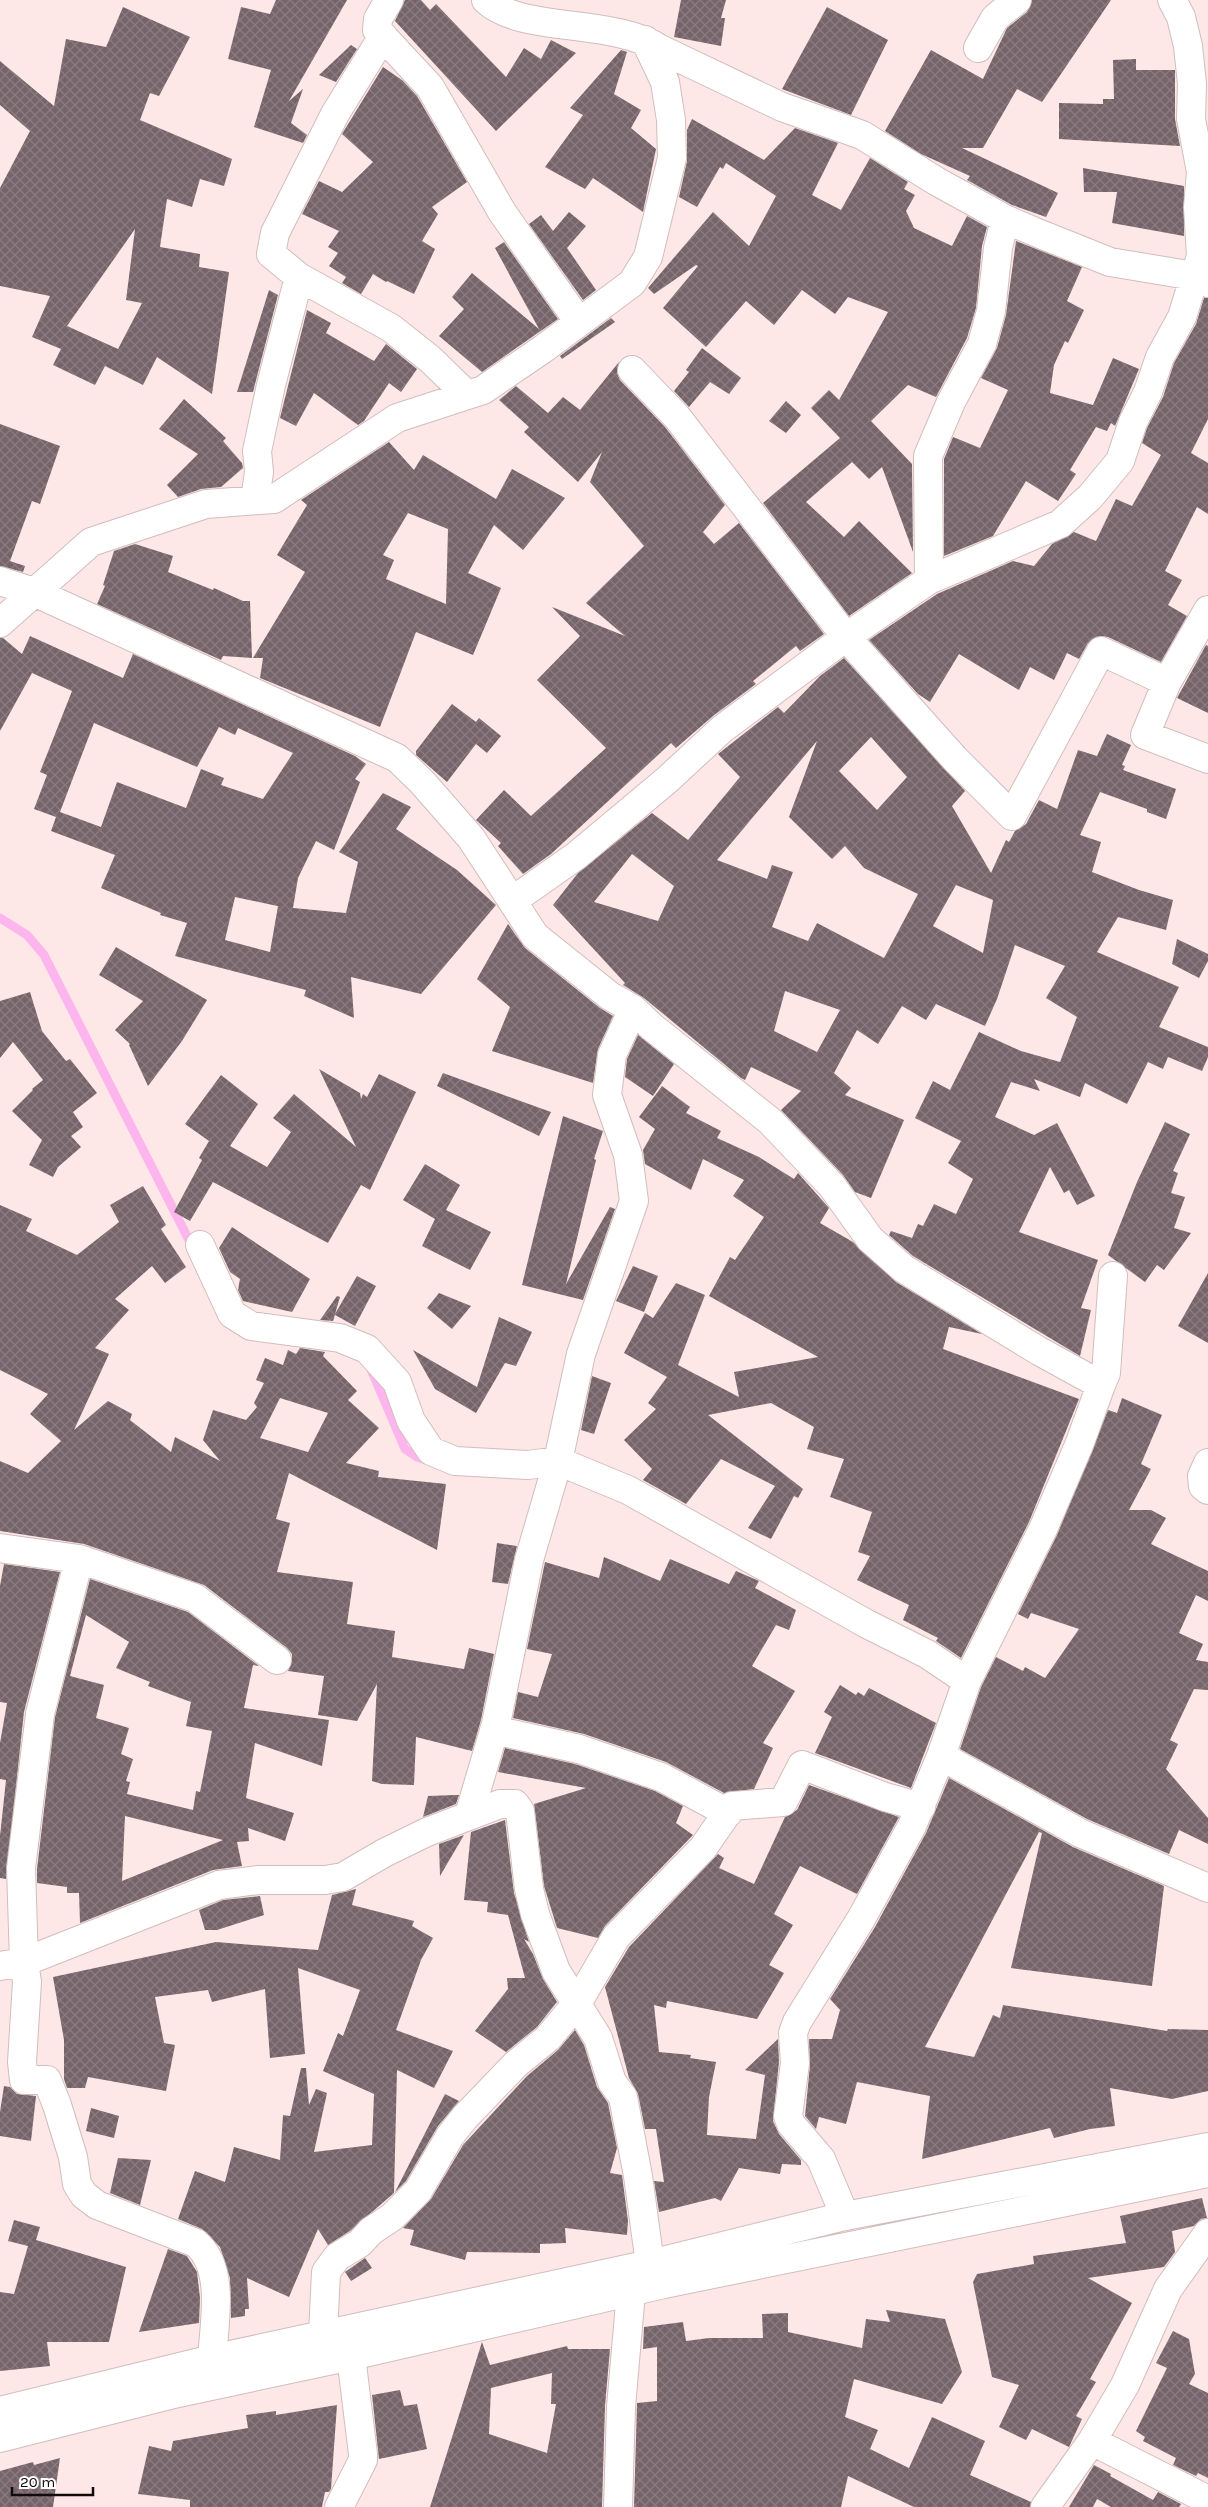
<svg xmlns="http://www.w3.org/2000/svg" width="1208" height="2507" viewBox="0 0 1208 2507" font-family="Karla,sans-serif">
<style>
.lines{fill:none;stroke-linecap:round;stroke-linejoin:round}
.stream{stroke:#fcb6ed;stroke-width:9}
.building{fill:url(#building-cross-hatch);fill-rule:evenodd}
.minor-casing{stroke:#d2bdbd;stroke-width:30}
.highway-casing{stroke:#d2bdbd;stroke-width:30}
.minor{stroke:#fff;stroke-width:28}
.highway{stroke:#fff;stroke-width:28}
</style>
<defs>
<pattern id="building-cross-hatch" width="8" height="8" patternUnits="userSpaceOnUse" patternTransform="scale(1.25)"><rect width="8" height="8" fill="#76646a"/><path d="M0 0l8 8M0 8l8-8" fill="none" stroke="#8a7d81"/></pattern>
</defs>
<rect width="100%" height="100%" fill="#fde8e7"/>
<g class="lines">
<!-- stream -->
<path class="stream" d="M0 918 27 935 44 955 193 1248
M370 1367 405 1449 417 1457 429 1461"/>
</g>
<!-- building -->
<path class="building" d="M276 0H347L289 101 303 89 291 123 307 135 303 143 254 127 271 70 228 59 241 7 270 14Z
M405 0H421L430 10 436 4 506 77 524 48 541 59 551 40 576 53 496 131 395 21Z
M681 0H726L721 18H725L721 46 674 37Z
M1032 0H1111L1042 102 1017 89 983 148H962L1058 193 1046 217 1012 205 967 180 970 176 921 154 885 131 931 50 983 79 1007 28 1027 12Z
M123 7 190 37 159 96 150 93 140 120 232 159 224 186 200 179 192 207 167 199 160 247 200 254 199 267 229 272 212 394 157 357 143 385 105 366 95 385 53 365 61 349 32 337 50 296 0 286V188L30 131 0 105V61L54 106 66 39 106 47ZM135 229 126 300 142 303 118 349 67 326Z
M827 7 888 40 851 115 782 89Z
M351 45 357 49 336 82 319 75Z
M621 50 627 52 614 94 641 110 631 128 656 149 643 212 593 178 585 189 545 167 583 115 570 108Z
M1136 59V70H1175V119L1180 146 1059 139V103L1103 104V99H1114L1113 60Z
M383 67 402 80 417 96 467 182 432 207 438 214 422 241 435 249 414 294 387 281 386 282 373 274 361 294 342 283 346 277 329 266 338 253 328 247 339 231 302 214 319 181 342 192 373 162 342 134Z
M692 119 764 160 795 128 838 143 812 195 841 210 870 158 908 182 904 189 915 195 906 211 914 228 952 246 967 216 987 227 982 246 976 308 967 338 936 397 908 385 871 421 912 464 913 552 882 467 869 479 852 462 806 502 844 537 859 521 912 573 849 616 763 503 840 438 811 408 829 390 839 400 888 312 848 297 835 314 802 290 774 325 746 301 706 347 663 308 698 266 696 265 654 294 648 288 713 212 749 246 776 196 726 163 723 169 720 167 697 207 679 197 687 161V130Z
M1083 168 1184 186V236L1112 223 1117 192H1084Z
M569 212 586 226 567 248 596 290 583 300 529 224 541 215 553 231Z
M1016 241 1082 267 1067 301 1084 310 1068 343 1065 341 1054 365 1050 393 1093 405 1113 358 1139 369 1115 426 1111 423 1107 431 1096 427 1070 470 1076 474 1058 501 1026 481 993 536 944 556V459L953 437 980 448 1008 390 981 378 997 348 1006 315Z
M504 242 558 319 482 372 439 336 464 309 452 297 472 273 539 329 495 248Z
M269 290 278 295 253 392H237Z
M1204 298H1208V419L1191 453 1208 463V514L1197 507 1165 571 1182 580 1168 605 1187 616 1161 662 1108 637 1100 636 1088 643 1079 659 1067 653 1054 680 1030 667 1019 690 959 654 930 702 918 694 869 640 937 594 1013 561 1034 566 1052 544 1074 532 1096 541 1116 499 1132 506 1161 455 1142 443 1147 428 1163 397 1174 363 1196 324Z
M307 310 331 323 326 333 374 361 386 344 417 369 401 392 389 383 364 421 358 425 314 393 296 426 280 418Z
M611 318 615 322 562 359 560 356Z
M702 348 741 378 729 394 710 382 689 407 674 391 689 372 686 370Z
M619 362 617 373 620 380 665 427 725 505 703 532 714 544 739 523 824 634 800 651 796 646 753 681 756 684 713 716 676 748 671 743 551 854 523 874 498 846 501 843 476 820 504 790 531 816 606 748 537 680 580 636 552 607 625 636 586 603 644 546 590 482 602 452 578 482 524 432 529 427 499 400 516 386 548 413 563 397 580 410Z
M184 399 226 438 223 441 242 463 243 468 221 487 201 489 178 497 167 485 198 454 159 429Z
M786 401 801 415 786 433 769 421Z
M0 424 60 446 40 504 32 501 10 561 25 566 23 572 0 566Z
M389 442 414 470 423 455 496 499 512 469 565 498 523 550 494 525 468 573 501 588 473 655 416 632 380 727 260 678 263 658H253L305 572 277 555 307 505 301 500ZM408 513 448 529 446 604 386 579 394 560 383 555Z
M135 544 173 556 168 572 213 590 214 588 243 601H250L252 658 223 656 221 660 97 604 105 586 103 585 114 551Z
M30 636 123 678 133 654 355 756 366 764 355 779 360 782 334 850 316 841 298 878 293 908 346 913 358 862 339 852 383 793 411 807 396 829 457 870 496 905 421 994 351 977 354 1018 304 996 306 990 175 956 187 923 160 915 161 913 101 888 115 855 51 831 56 817 34 809 47 775 40 772 72 691 32 673 0 731V638H3L22 654ZM94 723 197 767 219 727 235 735 238 728 293 753 263 799 221 785 224 778 201 769 186 808 117 782 101 827 60 812ZM235 897 282 907 278 906 270 952 225 940Z
M1206 645 1208 646V713L1177 698Z
M844 658 965 791 952 806 991 873 1006 840 1009 842 1015 831 1026 824 1039 800 1057 809 1078 750 1097 756 1107 734 1131 745 1122 765 1125 766 1123 770 1176 789 1166 819 1147 812V809L1100 792 1080 835 1101 842 1092 872 1139 890 1173 900 1166 930 1118 917 1097 952 1179 987 1159 1027 1208 1047V1057L1202 1071 1168 1057 1163 1069 1148 1062 1127 1104 1085 1083 1080 1097 1034 1079 1040 1091 1011 1082 995 1117 1034 1135 1057 1123 1095 1196 1077 1205 1069 1190 1064 1193 1050 1167 1019 1232 1098 1260 1081 1308 1091 1310 1080 1356 913 1256 889 1235 891 1231 912 1238 918 1224 923 1226 934 1204 956 1214 973 1179 948 1163 961 1141 915 1118 933 1081 950 1090 979 1032 1021 1051 1060 1062 1077 1017 1046 998 1065 966 1015 945 997 999 985 1026 936 1004 926 1020 902 1006 878 1044 857 1030 834 1073 851 1088 845 1095 904 1120 871 1198 855 1192 843 1175 781 1110 801 1091 751 1067 745 1080 741 1078 644 998 623 985 625 983 553 905 578 873 652 813 688 840 740 777 718 754 778 707 784 713 820 676ZM871 737 907 777 877 810 839 771ZM817 741 789 817 832 859 845 846 864 868 918 894 884 958 817 923 808 941 772 927 793 872 772 865 767 879 717 860ZM632 854 674 886 658 921 594 902ZM956 885 993 900 983 953 933 926ZM785 991 840 1010 817 1052 774 1031Z
M452 704 476 722 479 718 501 736 487 753 476 744 447 782 416 755V751Z
M508 924 525 948 600 1008 613 1016 598 1049 593 1083 492 1051 510 1007 477 979Z
M1177 939 1208 954V961L1199 978 1172 964Z
M116 947 207 1000 182 1041 148 1086 129 1045 130 1044 115 1030 143 1001 99 975Z
M30 992 42 1031 66 1061 70 1059 97 1093 73 1112 83 1127 71 1136 81 1147 58 1167 53 1177 29 1165 42 1140 12 1111 33 1090 32 1089 43 1080 13 1042 0 1058V1001Z
M638 1035 674 1064 653 1096 625 1077 627 1059Z
M319 1069 360 1093 361 1099 363 1094 367 1097 379 1074 416 1092 370 1190 361 1185 328 1243 213 1182 190 1221 174 1212 202 1160 199 1158 209 1141 185 1124 221 1075 258 1104 230 1146 267 1167 291 1132 273 1118 294 1094 356 1147Z
M443 1073 551 1112 539 1136 437 1086Z
M662 1086 690 1107 686 1113 721 1131 717 1138 759 1157 794 1179 798 1173 829 1208 820 1223 853 1242 896 1282 982 1334 949 1327 943 1349 1079 1399 1029 1522 961 1658 936 1641 938 1638 903 1620 909 1605 857 1580 870 1556 858 1552 872 1512 830 1497 844 1459 807 1449 814 1427 771 1403 708 1415 803 1489 798 1498 794 1496 771 1539 748 1528 775 1486 721 1459 686 1504 643 1480 652 1469 624 1440 656 1409 648 1403 667 1377 624 1353 645 1313 653 1318 676 1283 705 1295 678 1365 739 1397 734 1372 818 1357 709 1296 730 1257 735 1260 764 1217 733 1196 744 1180 703 1159 691 1190 645 1164 643 1150 655 1129 639 1117Z
M563 1116 603 1131 594 1159 596 1160 566 1284 610 1207 615 1209 583 1300 522 1285Z
M1165 1122 1190 1134 1173 1171 1178 1173 1171 1193 1185 1197 1174 1228 1191 1233 1164 1270 1157 1265 1145 1282 1108 1255 1137 1182Z
M425 1164 460 1185 446 1210 491 1232 470 1270 422 1246 435 1219 403 1200Z
M143 1186 166 1225 161 1229 186 1267 165 1283 152 1266 115 1299 129 1310 95 1348 109 1354 74 1430 108 1401 132 1414 130 1420 171 1452 175 1437 220 1461 203 1440 213 1410 246 1420 257 1407 254 1403 264 1383 256 1380 265 1358 283 1365 288 1350 296 1354 300 1348 325 1352 323 1356 357 1391 348 1400 379 1428 346 1463 379 1471 378 1477 446 1484 437 1550 289 1473 276 1519 290 1523 277 1572 353 1582 347 1624 395 1631 392 1657 464 1669 469 1648 494 1654 481 1720 472 1751 416 1737 414 1785 382 1784 372 1781 377 1684 357 1721 318 1715 324 1676 288 1671 292 1661V1654L287 1648 204 1585 84 1544 0 1531V1461L28 1473 61 1441 30 1414 48 1394 0 1370V1205L32 1219 26 1231 77 1255 119 1222 110 1205ZM280 1398 328 1413 308 1452 260 1438Z
M232 1227 310 1279 292 1312 243 1301 238 1290 240 1279 230 1272 219 1248Z
M633 1266 658 1276 644 1312 616 1301Z
M1208 1273V1343L1178 1326Z
M357 1276 376 1286 355 1326 335 1315 333 1321 320 1320 337 1296 340 1297 335 1314Z
M439 1293 471 1306 452 1329 427 1308Z
M499 1317 532 1332 516 1366 505 1363 476 1413 435 1389 413 1350 477 1387Z
M592 1376 611 1383 594 1434 581 1430Z
M1122 1398 1162 1415 1141 1464 1151 1469 1129 1510H1151L1166 1518 1151 1544 1208 1571V1601L1196 1595 1179 1633 1203 1644 1196 1660 1208 1662V1690L1194 1689 1170 1740 1178 1744 1166 1769 1208 1818V1844L1179 1830 1169 1854 1087 1819 960 1749 981 1687 996 1657 1023 1671 1025 1667 1045 1678 1079 1629 1031 1613 1028 1619 1018 1614 1057 1535 1108 1410 1117 1413Z
M497 1543 517 1546 508 1584 492 1582Z
M604 1557 660 1581 670 1559 729 1584 736 1571 759 1581 755 1588 796 1610 789 1630 776 1625 752 1666 795 1691 763 1743 773 1748 754 1789 724 1793 666 1762 584 1734 513 1718 518 1692 538 1697 552 1654 527 1649 545 1562 599 1578Z
M4 1564 60 1572 24 1712 6 1879 0 1878V1836L6 1780 0 1779V1743L7 1703 0 1702V1586Z
M90 1579 188 1612 259 1666 253 1665 244 1708 329 1720 322 1766 255 1743 246 1798 294 1813 285 1841 248 1828 249 1841 237 1842 242 1866 213 1870 80 1923 79 1893H67V1887L37 1883V1869L55 1717ZM86 1615 129 1642 116 1668 150 1682 148 1686 191 1702 186 1726 212 1731 200 1792 196 1791 193 1810 127 1794 130 1782 126 1781 133 1759 121 1754 129 1728 96 1718 104 1685 70 1676ZM125 1816 223 1840 122 1881Z
M840 1685 856 1695 858 1692 864 1696 869 1688 936 1723 911 1788 815 1753 832 1717 824 1712Z
M505 1748 575 1764 655 1791 683 1806 676 1823 693 1835 605 1926 598 1938 557 1928 544 1886 534 1804 586 1788 498 1772Z
M949 1778 1073 1847 1164 1886 1152 1986 1011 1968 1042 1833 1039 1832 925 2047 974 2057 993 2015 1000 2018 1003 2005 1167 2031 1168 2029 1208 2030V2091L1172 2099 1110 2088 1115 2126 1090 2129 1054 2138 1050 2128 922 2159 930 2096 857 2082 846 2124 819 2117 816 2129 805 2116 810 2065 809 2039H832L840 2010 830 1999 875 1927 926 1833Z
M809 1785 899 1817 857 1894 800 1866 774 1914 793 1925 769 1965 784 1973 757 2019 667 2001 666 2008 654 2005 659 2052 691 2055 690 2058 716 2062 709 2097 707 2135 756 2139 765 2075 745 2070 778 2039 779 2062 773 2121 779 2134 801 2160V2165L782 2164 780 2174 739 2168 721 2201 715 2198 659 2212 654 2181 664 2182 656 2129H645L638 2094 629 2078 605 1987 629 1947 718 1854 724 1858 719 1868 754 1884 785 1817 797 1810Z
M455 1795H459L456 1804 423 1817 428 1796Z
M505 1820 514 1893 529 1942 524 1939 533 1954 543 1979 557 2002 537 2027 506 2052 475 2031 508 1989 507 1978H525L508 1915 487 1912 488 1902 464 1900 471 1832Z
M464 1835 440 1876 439 1844Z
M356 1889 352 1905 414 1921 412 1926 433 1938 421 1960 396 2030 453 2051 434 2088 397 2070 394 2193 350 2231 328 2245 318 2229 289 2297 247 2278 249 2309H245V2316L231 2318 230 2278 220 2247 202 2229 178 2219 195 2171 225 2182 234 2147 280 2160 283 2115 290 2116 301 2068H306L309 2105 316 2089 327 2093 314 2152 372 2145 374 2094 323 2071 338 2033 343 2036 360 1990 298 1968 305 2054 270 2058 265 1989 212 2002 208 1990 155 1997 164 2043 175 2045 166 2091 88 2077 85 2088H67L64 2079V2040L53 1977 216 1942 318 1950 332 1895Z
M260 1896 264 1915 217 1930H205L199 1910 223 1900Z
M575 2030 584 2045 597 2087 608 2103 617 2148 610 2173 622 2175 628 2221 627 2235 565 2228 566 2243 540 2244V2253L467 2252 465 2260 410 2245 414 2230 403 2228 431 2199 463 2145 527 2076 558 2050Z
M4 2086 10 2087 17 2094 36 2096 31 2141 0 2136V2112Z
M445 2094 459 2101 438 2126 406 2181 395 2192Z
M91 2108 119 2116 114 2138 86 2131Z
M118 2158 151 2160 140 2205 110 2193Z
M1202 2198 1207 2218 1201 2219 1194 2226 1172 2231 1175 2252 1164 2267 1088 2278 1132 2303 1090 2379 1096 2382 1076 2416 1082 2419 1069 2447 1032 2429 1026 2440 999 2427 1019 2385 992 2377 973 2282 977 2274 1034 2264 1033 2256 1126 2243 1120 2216Z
M14 2220 40 2227 36 2240 126 2267 109 2342H47L50 2366 0 2371V2292L14 2294 28 2246 8 2241Z
M168 2249 187 2256 197 2272 200 2298 199 2323 139 2332Z
M365 2258 372 2268 351 2281 345 2272Z
M886 2310 945 2319 962 2372 942 2404 854 2379 845 2417 878 2430 870 2449 909 2468 932 2417 985 2441 970 2475 1031 2502 1030 2507H914L848 2476 841 2507H634L637 2403 657 2401V2347L643 2349 644 2327 683 2322 686 2341 709 2338H763L762 2314 788 2313V2332L862 2348 866 2319 890 2322Z
M1173 2331 1189 2339 1195 2374 1189 2384 1208 2393V2478L1198 2473 1196 2476 1173 2465 1176 2458 1143 2441 1145 2437 1136 2431 1167 2368 1156 2363Z
M482 2342 490 2365 567 2346 568 2349H610L605 2406 602 2507H430ZM552 2373 551 2404H556L547 2453 489 2434 491 2388Z
M400 2390 404 2406 417 2404 427 2449 379 2459 372 2395Z
M337 2405 331 2489 329 2492H325L322 2507H190V2500L138 2494 149 2446 171 2451 173 2441 248 2428 246 2415 276 2411V2415Z
M60 2458 53 2507H0V2471L33 2462 34 2465Z
M1094 2465 1111 2474 1110 2476 1153 2500 1158 2492 1181 2504 1179 2507H1111L1097 2499 1093 2507H1069Z"/>
<g class="lines">
<!-- minor casing -->
<g class="minor-casing">
<path id="minor" d="M389 0 378 19 377 30 430 87 502 212 579 322
M486 0C520 33 614 18 660 49L782 107 862 135 936 181 1005 219 1040 234 1110 262 1194 276 1208 283
M1172 0 1181 17 1188 46 1192 84 1191 119 1201 172 1198 207 1201 256
M978 48 995 18 1017 0
M299 277 391 328 430 359 467 395
M632 370 677 417 846 637 955 759 1012 816 1101 651 1167 682
M255 500 259 472 257 451 271 385 299 277 271 254 275 233 335 114 383 36
M929 580 928 456 951 402 982 344 991 311 998 248 1005 219
M0 581 34 592 397 758 422 782 471 838 535 936 610 996 633 1009 652 1027 770 1121 832 1186 870 1239 904 1269 1039 1351 1101 1385 1079 1445 1043 1529 967 1681 941 1756 912 1826 861 1919 797 2022 793 2033 795 2063 788 2116 791 2124 821 2159 845 2216
M1208 610 1167 682 1145 735 1208 759
M0 623 91 542 206 504 274 499 397 418 483 390 543 349 632 283 648 257 672 158 671 120 665 82 645 40
M512 901 576 856 667 780 722 729 846 637 929 580 1060 524 1090 497 1120 461 1133 422 1148 392 1160 357 1182 317 1201 256 1208 250
M200 1245 232 1314 251 1326 340 1338 367 1349 397 1382 411 1421 431 1451 455 1461 528 1465 558 1461 628 1490 867 1624 927 1654 967 1681
M1101 1385 1106 1373 1113 1276
M1208 1463 1202 1476 1203 1486 1208 1490
M0 1548 79 1559 195 1598 277 1660
M79 1559 40 1714 21 1868 24 1962 219 1885 258 1880H325L343 1877 384 1853 427 1832 500 1804H515L520 1811 529 1889 535 1914 556 1971 598 2038 612 2082 623 2097 638 2176 650 2264
M494 1730 579 1749 661 1777 728 1813
M941 1756 1080 1833 1208 1888
M469 1815 496 1724 529 1560 558 1461 581 1354 634 1201 628 1155 607 1095 612 1055 633 1009
M0 1966 24 1962 27 1982 22 2062 24 2080H47L57 2105 73 2157 77 2184 84 2195 97 2205 196 2243C226 2269 214 2323 212 2359
M323 2334 326 2272 337 2257 360 2243 371 2231 392 2217 418 2191 450 2136 465 2117 516 2064 548 2038 578 2002 616 1937 703 1848 732 1806 783 1802 802 1765 885 1797 921 1807
M1092 2441 1208 2500
M339 2507 363 2460V2454L351 2356
M618 2507 621 2407 631 2292
M1045 2507 1092 2441 1125 2385 1168 2289 1208 2233"/>
</g>
<!-- highway casing -->
<g class="highway-casing">
<path id="highway" d="M0 2411 212 2359 650 2264 845 2216 1208 2147
M0 2438 178 2393 351 2356 664 2284 1208 2173"/>
</g>
<!-- minor -->
<use href="#minor" class="minor"/>
<!-- highway -->
<use href="#highway" class="highway"/>
</g>
<!-- scale -->
<path d="M12 2487v8h81v-8" fill="none" stroke="#110b0b" stroke-width="2.5"/>
<text x="20" y="2487" font-size="15" fill="#110b0b" stroke="#ffffff" stroke-width="4" paint-order="stroke">20 m</text>
</svg>
